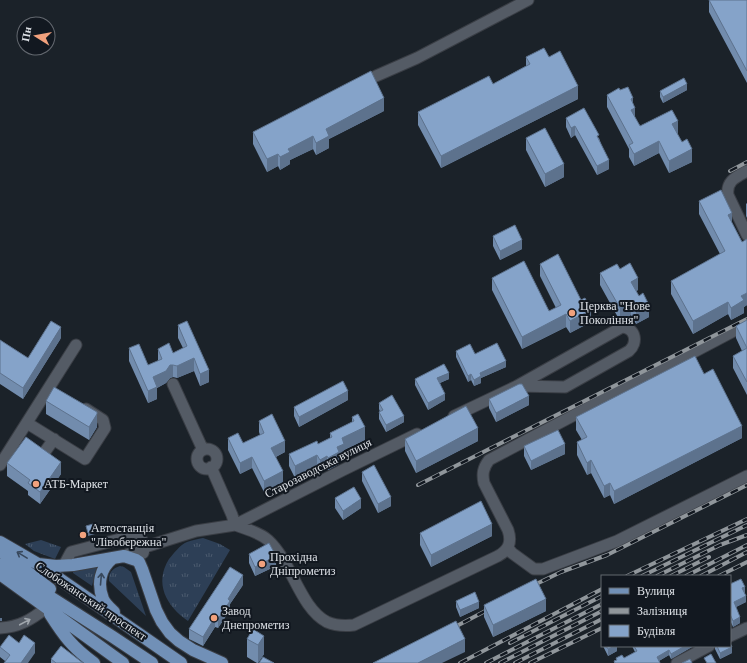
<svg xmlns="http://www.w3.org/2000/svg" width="747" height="663" viewBox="0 0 747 663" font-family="Georgia,serif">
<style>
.grass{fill:url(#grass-tufts)}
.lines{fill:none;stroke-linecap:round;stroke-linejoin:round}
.minor-casing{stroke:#3a3e45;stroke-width:13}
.major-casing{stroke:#3a3e45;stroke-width:14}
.minor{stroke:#545b65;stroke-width:11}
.major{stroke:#7190b7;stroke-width:12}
.rail-casing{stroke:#90969b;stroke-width:4}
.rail{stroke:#121820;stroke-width:2.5;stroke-dasharray:8;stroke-linecap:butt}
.wall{fill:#728cad}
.shaded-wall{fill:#5d728d}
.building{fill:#85a3c9;stroke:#5d728d}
.oneway{stroke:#38485c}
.oneway2{stroke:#9fa5ac}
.poi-dot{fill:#f1a17d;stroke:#121820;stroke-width:1.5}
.labels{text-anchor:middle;stroke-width:4;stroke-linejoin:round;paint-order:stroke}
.poi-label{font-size:12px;fill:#dde1e6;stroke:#121820;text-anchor:start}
.street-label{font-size:12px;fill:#dde1e6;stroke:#121820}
</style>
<defs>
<pattern id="grass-tufts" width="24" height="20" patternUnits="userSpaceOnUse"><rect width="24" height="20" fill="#2d3f56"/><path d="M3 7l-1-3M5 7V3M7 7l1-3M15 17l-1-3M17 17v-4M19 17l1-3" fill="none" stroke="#4b5a6e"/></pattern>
</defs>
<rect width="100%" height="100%" fill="#1b2229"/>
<!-- grass -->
<path class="grass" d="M203 538 220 544 230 550 188 621C166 606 154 583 169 559 174 553 180 545 187 542 192 540 198 539 203 538Z
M41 540 61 547 55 559 34 551 25 544Z
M97 566 92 586 73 573V571Z
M120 566 124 567 131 572 146 616 109 581C108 573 113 568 120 566Z"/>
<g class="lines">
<!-- minor casing -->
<g class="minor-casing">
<path id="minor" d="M376 76 417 58 528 0
M747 171C736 177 726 181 728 195L747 235
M173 384 203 450
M454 416 517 386 622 327C636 328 638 343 629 351L565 387 517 386
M27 423 85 459 105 428 103 420 86 409
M197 459a10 10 0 1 1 20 0a10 10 0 1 1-20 0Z
M44 453 54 439
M0 465 76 345
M211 467 232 515 235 525C246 529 259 532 268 540 292 562 300 608 327 622 336 626 345 626 354 625L498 556C509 550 512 542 508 530L484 483C482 474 483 468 489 460L747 324
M508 548 512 553 534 569H543L617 541 747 476
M124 556 145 547 196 531 235 525 343 470 417 434
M64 565 71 552 139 534 145 547 143 553
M0 628C19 627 31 620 46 608
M730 636 747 628
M677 663 709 646"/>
</g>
<!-- major casing -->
<g class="major-casing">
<path id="major" d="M0 542 38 564 181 663
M0 551 50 589
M113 558C100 568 97 584 103 599 105 604 110 608 114 612
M38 564 56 566 73 565 124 556 136 560 139 562 142 569 156 610 162 622 170 633 179 641 193 650 222 663
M0 565 113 637 152 663
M0 574 123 663
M50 614C64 636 72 647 94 663"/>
</g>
<!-- minor -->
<use href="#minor" class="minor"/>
<!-- major -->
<use href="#major" class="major"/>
<!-- rail casing -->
<g class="rail-casing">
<path id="rail" d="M730 171 747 162
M418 485 747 319
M627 576 747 519
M642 576 747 525
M657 576 720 545 747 535
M671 576 709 557
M686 576 747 545
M701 576 747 552
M719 576 747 562
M528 588 561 572 607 555 747 485
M449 630 493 607
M510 643 602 596
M460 663 602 589
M486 663 602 604
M500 663 602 611
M515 663 602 619
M530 663 602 628"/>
</g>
<!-- rail -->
<use href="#rail" class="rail"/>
</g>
<!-- wall -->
<path class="wall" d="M709 0H747V83L709 12Z
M526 57H549L578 99 441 168 418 125V112L493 84 526 66Z
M620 90 633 104 635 118 640 126 678 133 677 134 692 162 669 173 659 153 634 166 629 157V149L607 107V95Z
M687 90 663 103 660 97V91Z
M384 111 329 139V148L316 155 313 149 290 160V164L280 170 278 166 267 172 253 144V132Z
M566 118 599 138 609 169 597 175 575 135 571 138 566 127Z
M526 138 564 177 545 187 526 150Z
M699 201 732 223 742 242 747 239V305L744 307V313L731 320 728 314 693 334 671 294V281L720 254 699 214Z
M747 203V218L746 216V204Z
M493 236 522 249 500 260 493 246Z
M540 264 591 322 570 333 566 327 522 349 492 290V278L549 311 556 308 540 276Z
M620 269 638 290 636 291 649 317 636 324 631 315 620 321 600 285V273Z
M747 320V395L733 368V356L742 351 736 338V326Z
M178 325 209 382 200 386 194 371 177 378 173 377 170 378 166 383 157 388V399L148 403 129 361V348L148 365 158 361V349L173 353 183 348 178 338Z
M61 338 23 399 0 384V340L28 358Z
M456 351 475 354 506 367 481 378V383L474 386 471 380 468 382 456 357Z
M704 374 742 438 614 504 610 495 604 498 591 473 587 475 577 455V442L582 440 576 430V417Z
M415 379H449L440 383 445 400 428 410 415 385Z
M489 399 529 405 496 422 489 408Z
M348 400 299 427 294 416V407Z
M46 401 97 427 89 440 46 414Z
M379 403 404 422 386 432 379 419V412H380L379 409Z
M352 417 365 440 344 450V456L339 459V464L328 470 327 468 320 472 317 467 295 478 289 466V454L318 444 330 438V433L352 422Z
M259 421 285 452 276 457 283 482 264 492 252 468 240 474 228 450V438L243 443 260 435 259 432Z
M405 439 478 441 416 473 405 451Z
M524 446 565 454 531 470 524 456Z
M7 463 61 474 40 504 28 495V491L7 476Z
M362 472 391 506 378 513 362 481Z
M335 498 361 508 343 520 335 508Z
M420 533 492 536 431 567 420 545Z
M249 554 276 566 255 576 249 563Z
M730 584 745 593H744L746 602 736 607 740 623 733 627 730 620Z
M243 585 230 604V610L218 628 215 627 203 646 189 639V629Z
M456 601 479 608 460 617 456 607Z
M484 605 546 611 493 637 484 617Z
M253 629 264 654 258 663H257L247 657V639Z
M19 643 35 653 5 661 0 657V647Z
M603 646H617V651L608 656Z
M632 646H692V647L671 659 669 655 659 661 660 663H614V661L616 660V658H624L635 652Z
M715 646H730L732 653 720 659 715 649Z
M51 659 83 663H51Z"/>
<!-- shaded-wall -->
<path class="shaded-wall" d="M687 84V90L663 103V97Z
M578 86V99L441 168V156Z
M384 98V111L329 139V148L316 155V143L326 129Z
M633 98V109L635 108V120L631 122V99Z
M678 121V133L672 136V124Z
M575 126V135L571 138V128Z
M313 136V149L290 160V164L280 170V157L288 149Z
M659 141V153L634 166V154Z
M692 149V162L669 173V161Z
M278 154V166L267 172V159Z
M609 160V169L597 175V166Z
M564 164V177L545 187V174Z
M732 213V225L728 215Z
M522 240V249L500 260V251Z
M638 278V290L631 294V282Z
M747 293V305L744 307V313L731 320V308L741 296Z
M631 302V315L620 321V308Z
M728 302V314L693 334V321Z
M649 305V317L636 324V312Z
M591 310V322L570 333V321Z
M566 314V327L522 349V337Z
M61 327V338L23 399V388Z
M194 358V371L177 378V366Z
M506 361V367L481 378V383L474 386V380L480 373Z
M170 365H173V377L170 378 166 383 157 388V399L148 403V391L153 377Z
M209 370V382L200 386V374Z
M449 373V379L437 384V378Z
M471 374V380L468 382V376Z
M348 391V400L299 427V417Z
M445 394V400L428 410V403Z
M529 396V405L496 422V413Z
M97 414V427L89 440V427Z
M404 416V422L386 432V425Z
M742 426V438L614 504V491Z
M365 427V440L344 450V456L339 459V464L328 470V458L337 447 342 438Z
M478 428V441L416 473V461Z
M285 441V452L271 459V448Z
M565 444V454L531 470V461Z
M317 455V467L295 478V466Z
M327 456V468L320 472V460Z
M252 457V468L240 474V463Z
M591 460V473L587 475V463Z
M61 462V474L40 504V492Z
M283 471V482L264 492V481Z
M610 483V495L604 498V486Z
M391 497V506L378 513V504Z
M361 499V508L343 520V511Z
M492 524V536L431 567V555Z
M95 531V534L88 536V533Z
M276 556V566L255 576V567Z
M243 575V585L230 604V610L218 628V619L228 599Z
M745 587V593L742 594V588Z
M746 596V602L734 608V602Z
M546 599V611L493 637V625Z
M479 602V608L460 617V610Z
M215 617V627L203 646V637Z
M740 617V623L733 627V621Z
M0 618H2V621H0Z
M264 636V654L258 663V645Z
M465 639V652L442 663H418Z
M35 643V653L28 663H21Z
M615 646H617V651L608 656V649Z
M685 646H692V647L671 659V654Z
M732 647V653L720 659V653Z
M669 650V655L657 662V657Z"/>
<!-- building -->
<path class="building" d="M709 0H747V71Z
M544 48 549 57 560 51 578 86 441 156 418 112 489 76 493 84 530 64 526 57Z
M371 71 384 98 326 129 329 136 316 143 313 136 288 149 290 152 280 157 278 154 267 159 253 132Z
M684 78 687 84 663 97 660 91Z
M628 87 633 98 631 99 635 108 631 110 640 126 672 110 678 121 672 124 682 142 687 139 692 149 669 161 659 141 634 154 629 145 633 143 607 95 619 88 620 90Z
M584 108 599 135 597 136 609 160 597 166 575 126 571 128 566 118Z
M545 128 564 164 545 174 526 138Z
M721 190 732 213 728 215 742 242 747 239V293L741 296 744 300 731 308 728 302 693 321 671 281 725 251 699 201Z
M515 225 522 240 500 251 493 236Z
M558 254 581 300 585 298 591 310 570 321 566 314 522 337 492 278 524 261 549 311 561 305 540 264Z
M630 263 638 278 631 282 639 296 643 293 649 305 636 312 631 302 620 308 600 273 617 264 620 269Z
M747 320V348L736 326Z
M51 321 61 327 23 388 0 373V340L28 358Z
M187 321 209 370 200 374 194 358 177 366 173 365H170L166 371 153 377 157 387 148 391 129 348 139 344 148 365 162 359 158 349 169 343 173 353 187 346 178 325Z
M497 343 506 361 480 373 481 376 474 380 471 374 468 376 456 351 470 344 475 354Z
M747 348V382L733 356Z
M695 356 704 374 713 369 742 426 614 491 610 483 604 486 591 460 587 463 577 442 587 437 576 417Z
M444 364 449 373 437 378 445 394 428 403 415 379Z
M343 381 348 391 299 417 294 407Z
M519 384H522L529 396 496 413 489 399Z
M54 387 97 412V414L89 427 46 401Z
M392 395 404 416 386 425 379 412 383 410 379 403Z
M466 406 478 428 416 461 405 439Z
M272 414 285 441 271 448 283 471 264 481 252 457 240 463 228 438 238 433 243 443 264 433 259 421Z
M358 414 365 427 342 438 344 444 337 447 339 452 328 458 327 456 320 460 317 455 295 466 289 454 317 441 318 444 332 437 330 433 354 421 352 417Z
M558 430 565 444 531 461 524 446Z
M26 437 61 462 40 492 28 483 30 480 7 463Z
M374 465 391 497 378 504 362 472Z
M354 487 361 499 343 511 335 498Z
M481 501 492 524 431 555 420 533Z
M93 524 95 531 88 533 86 526Z
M269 543 276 556 255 567 249 554Z
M230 567 243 575 228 599 230 601 218 619 215 617 203 637 189 629Z
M536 579 546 599 493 625 484 605Z
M741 579 745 587 742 588 746 596 734 602 740 617 733 621 730 614V584Z
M475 592 479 602 460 610 456 601Z
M456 621 465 639 418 663H373Z
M253 629 264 636 258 645 247 639Z
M9 635 19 643 24 635 35 643 21 663H4L10 655 0 647Z
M730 643 732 647 720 653 717 646H730Z
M61 646 83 663H56L51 659Z
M606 646H615L608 649Z
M634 646H685L671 654 669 650 657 657 660 663H615L614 661 617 660 616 658 622 655 624 658 637 651Z
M711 654 716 663H707L704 658Z
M263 657 274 663H259Z
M690 659 692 663H682Z"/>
<!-- one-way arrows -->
<defs><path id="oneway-shaft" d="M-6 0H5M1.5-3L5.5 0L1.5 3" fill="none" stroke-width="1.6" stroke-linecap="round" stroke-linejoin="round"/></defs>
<g class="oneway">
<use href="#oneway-shaft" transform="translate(22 555) rotate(-149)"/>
<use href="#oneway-shaft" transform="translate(101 579) rotate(-85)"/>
</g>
<use class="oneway2" href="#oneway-shaft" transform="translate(25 622) rotate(-28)"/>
<!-- markers -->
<g class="poi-dot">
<circle cx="572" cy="313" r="4"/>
<circle cx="36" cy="484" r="4"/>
<circle cx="83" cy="535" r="4"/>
<circle cx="262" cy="564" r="4"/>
<circle cx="214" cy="618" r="4"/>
</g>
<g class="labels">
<!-- poi labels -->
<g class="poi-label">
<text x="580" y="310">Церква "Нове<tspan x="580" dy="14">Покоління"</tspan></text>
<text x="44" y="488">АТБ-Маркет</text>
<text x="91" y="532">Автостанція<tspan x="91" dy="14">"Лівобережна"</tspan></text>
<text x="270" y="561">Прохідна<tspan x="270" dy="14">Дніпрометиз</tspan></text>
<text x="222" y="615">Завод<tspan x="222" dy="14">Днепрометиз</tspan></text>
</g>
<!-- street labels -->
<g class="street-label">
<text transform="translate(318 468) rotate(-27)" y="4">Старозаводська вулиця</text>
<text transform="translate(91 601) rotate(34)" y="4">Слобожанський проспект</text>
</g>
</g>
<!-- legend -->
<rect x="601" y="575" width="130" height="72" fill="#121820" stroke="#63686f"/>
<rect x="609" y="588" width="20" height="6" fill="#7190b7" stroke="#63686f"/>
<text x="637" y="595" font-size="12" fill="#dde1e6">Вулиця</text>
<rect x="609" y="608" width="20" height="6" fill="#90969b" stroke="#63686f"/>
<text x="637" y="615" font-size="12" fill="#dde1e6">Залізниця</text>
<rect x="609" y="625" width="20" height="12" fill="#85a3c9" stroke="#63686f"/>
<text x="637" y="635" font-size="12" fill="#dde1e6">Будівля</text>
<!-- north arrow -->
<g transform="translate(36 36) rotate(281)"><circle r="19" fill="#121820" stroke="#63686f"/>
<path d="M0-3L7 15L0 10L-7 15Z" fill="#f1a17d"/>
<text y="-6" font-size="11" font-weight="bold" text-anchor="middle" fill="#dde1e6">Пн</text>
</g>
</svg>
